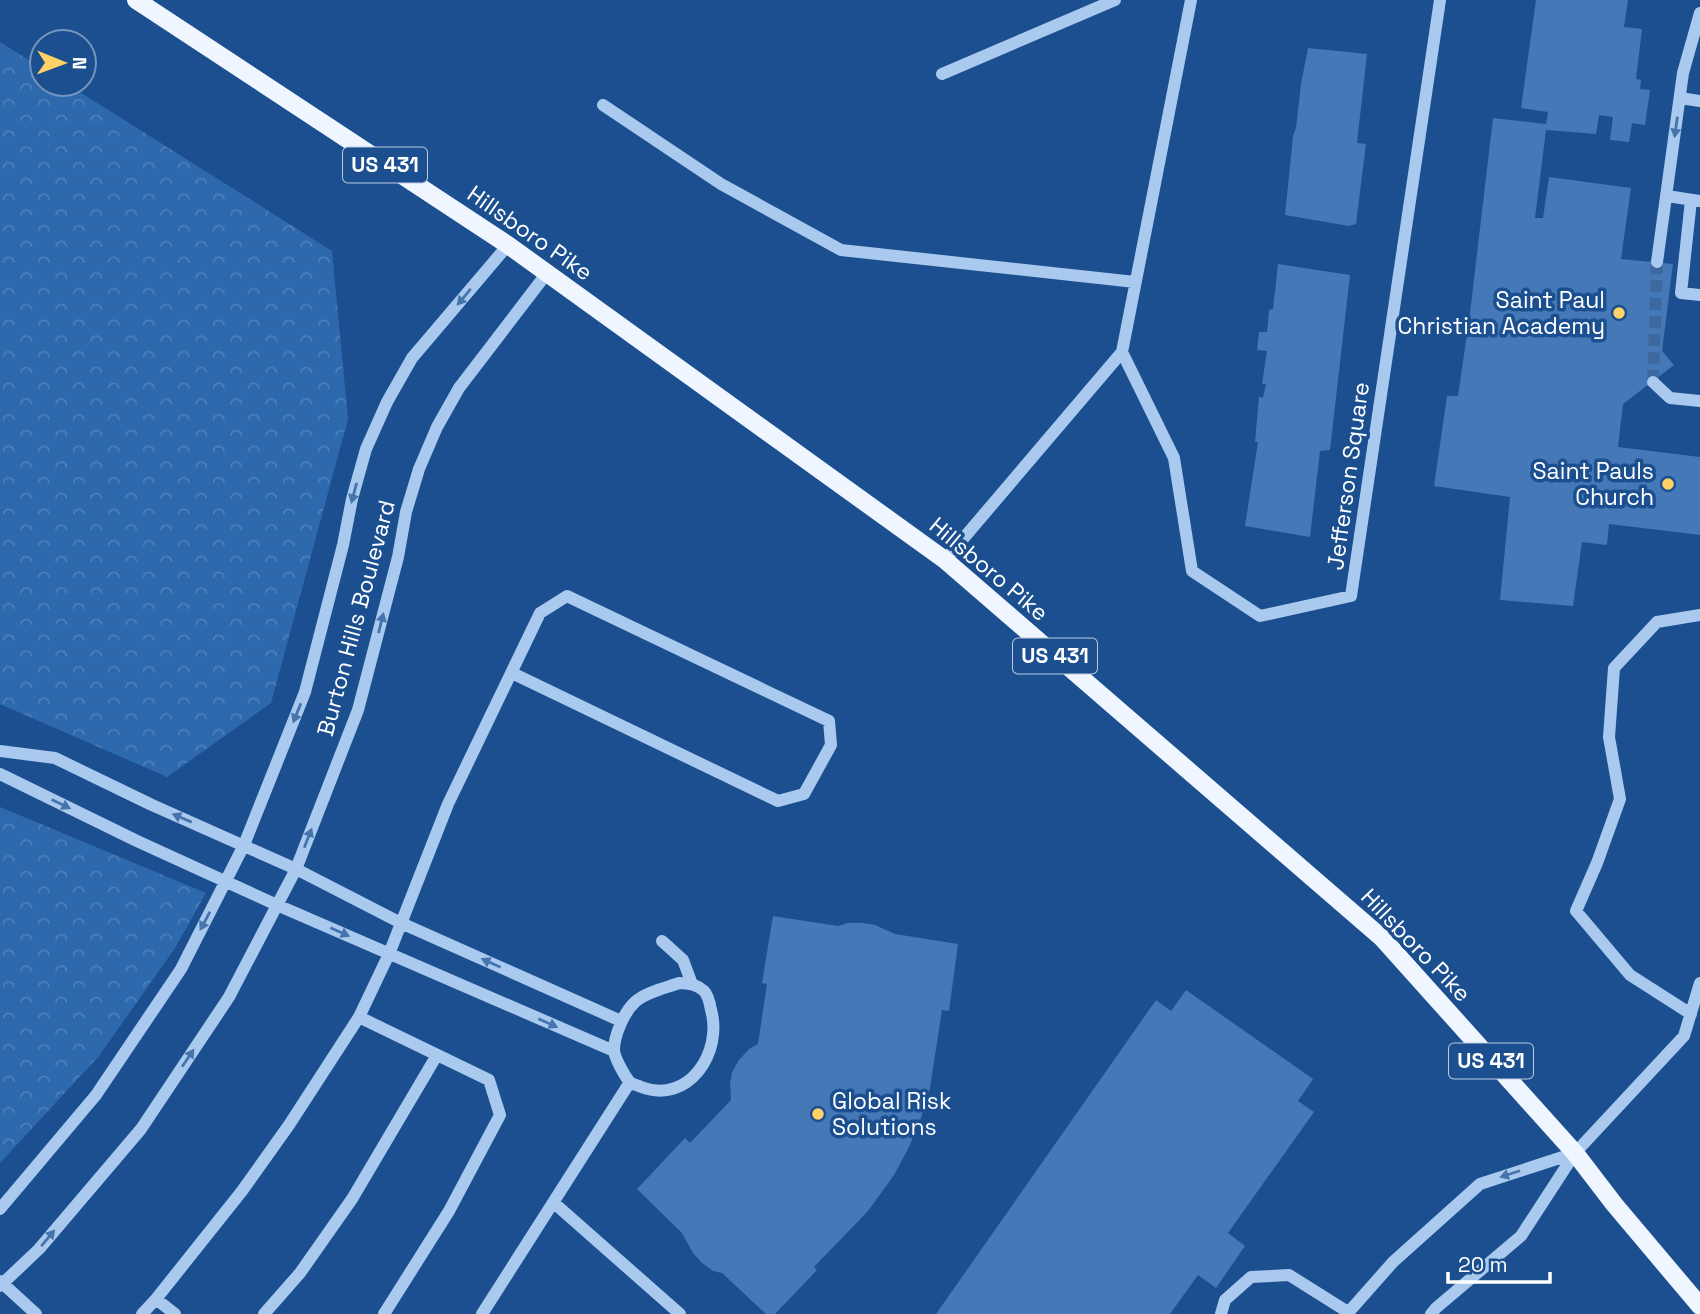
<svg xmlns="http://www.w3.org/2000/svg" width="1700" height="1314" viewBox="0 0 1700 1314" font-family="'Space Grotesk',sans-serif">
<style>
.forest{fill:url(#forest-crowns)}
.building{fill:#4478b7}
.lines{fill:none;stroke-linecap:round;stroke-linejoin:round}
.minor-tunnel{stroke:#3d69a0;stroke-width:12;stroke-dasharray:12 6;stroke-linecap:butt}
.minor{stroke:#a9c9ee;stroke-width:12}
.major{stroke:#f0f6ff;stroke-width:18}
.oneway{fill:#4674ac}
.poi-dot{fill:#ffd166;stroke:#1b4f8f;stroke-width:2.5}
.labels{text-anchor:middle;stroke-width:7;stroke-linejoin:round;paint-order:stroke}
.shield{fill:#1b4f8f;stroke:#bbcadd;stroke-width:2}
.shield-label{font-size:21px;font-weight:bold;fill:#fff}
.street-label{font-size:23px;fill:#fff;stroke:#1b4f8f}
.poi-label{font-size:23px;fill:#fff;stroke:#1b4f8f;text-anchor:end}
</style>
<defs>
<pattern id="forest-crowns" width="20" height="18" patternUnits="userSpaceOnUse" patternTransform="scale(1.75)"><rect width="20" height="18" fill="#2e69ad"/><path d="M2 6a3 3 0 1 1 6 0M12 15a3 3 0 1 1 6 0" fill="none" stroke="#4d80b9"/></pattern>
</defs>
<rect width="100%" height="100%" fill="#1b4f8f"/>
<!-- forest -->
<path class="forest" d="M0 42 42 68V84H67L332 251 348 419 271 703 167 777 0 704Z
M0 807 206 893 175 948 99 1056 0 1163Z"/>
<!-- building -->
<path class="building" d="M1536 0H1628L1624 27 1642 29 1636 79 1641 80 1640 89 1650 90 1645 125 1632 123 1629 142 1610 140 1613 117 1599 115 1596 134 1546 130 1535 218H1543L1549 177 1631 188 1621 259 1673 264 1662 351 1674 365 1623 404 1618 447 1700 457V535L1609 524 1607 545 1582 542 1573 606 1500 600 1510 497 1434 486 1447 396H1458L1470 313 1493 118 1546 124 1548 112 1521 108Z
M1308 48 1367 54 1357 143 1366 144 1356 224 1349 226 1285 215 1293 136 1296 128 1301 84Z
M1278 264 1350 275 1330 450 1320 451 1310 537 1245 526 1258 442H1255L1259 397 1263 398 1266 384H1262L1267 351 1257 350 1259 332H1267L1269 310 1273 309Z
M773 916 838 926 848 923H863L875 925 895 934 958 944 949 1011 942 1010 930 1088 920 1121 909 1147 894 1175 868 1211 814 1267 817 1270 775 1314H766L722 1273 713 1271 701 1262 693 1253 682 1233 637 1189 685 1138 690 1143 731 1100 730 1084 732 1072 739 1060 749 1049 758 1044 767 984 762 983Z
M1186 990 1313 1079 1298 1101 1314 1112 1228 1233 1245 1246 1216 1288 1198 1275 1170 1314H936L1156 1000 1171 1011Z"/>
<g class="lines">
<!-- minor-tunnel -->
<path class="minor-tunnel" d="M1653 382 1657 262"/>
<!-- minor -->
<path class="minor" d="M942 74 1115 0
M1680 98 1700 101
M603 105 721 184 841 250 1135 282
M1667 196 1700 201
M1691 200 1681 293 1700 295
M1657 262 1683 73 1700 13
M1122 352 1174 458 1192 571 1260 616 1351 596 1440 0
M1653 382 1670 398 1700 401
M945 560 1122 352 1191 0
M0 751 55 758 152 805 296 869 401 923 621 1021
M0 774 137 841 277 905 614 1051
M662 941 683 960 692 984
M679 983C688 983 697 984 704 991 708 995 710 1004 711 1010 723 1052 689 1105 641 1087 638 1085 634 1085 631 1083 626 1079 614 1057 614 1050 614 1036 624 1012 635 1002 646 992 665 988 679 983Z
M1691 1014 1630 975 1576 911 1597 863 1620 799 1609 737 1614 668 1657 622 1700 615
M359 1017 489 1080 500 1115 449 1211 384 1314
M554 1203 680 1314
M0 1209 96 1095 181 969 244 845 305 692 343 545 352 499 366 449 387 402 412 358 508 245
M0 1281 36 1314
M0 1286 39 1249 141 1129 229 997 296 869 358 710 398 557 406 512 419 469 437 427 459 388 547 273
M156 1299 175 1314
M142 1314 156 1299 242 1191 289 1125 359 1017 389 954 448 804 540 613 567 596 829 721 831 745 804 794 778 801 512 673
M264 1314 300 1273 352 1199 437 1055
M482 1314 630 1082
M1221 1314 1225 1300 1251 1277 1289 1275 1348 1312
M1347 1314 1393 1262 1480 1184 1575 1153
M1431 1314 1436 1308 1521 1236 1575 1153 1684 1036 1700 983"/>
<!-- major -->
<path class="major" d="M136 0 508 245 945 560 1382 938 1575 1153 1614 1204 1700 1306"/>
</g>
<!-- one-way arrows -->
<defs><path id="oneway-solid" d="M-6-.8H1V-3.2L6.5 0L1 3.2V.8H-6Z" transform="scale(1.75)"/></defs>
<g class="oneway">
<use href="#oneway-solid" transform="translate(1676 127) rotate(98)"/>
<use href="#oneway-solid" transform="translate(464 297) rotate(130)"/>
<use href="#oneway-solid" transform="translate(354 493) rotate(105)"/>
<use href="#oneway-solid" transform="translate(381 623) rotate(-76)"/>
<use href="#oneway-solid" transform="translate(297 713) rotate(112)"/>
<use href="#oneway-solid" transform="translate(61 804) rotate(26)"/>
<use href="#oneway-solid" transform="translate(182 818) rotate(-157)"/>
<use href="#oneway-solid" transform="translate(308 838) rotate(-69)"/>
<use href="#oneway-solid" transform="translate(205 921) rotate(118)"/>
<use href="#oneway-solid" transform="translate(340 932) rotate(24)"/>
<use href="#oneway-solid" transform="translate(491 963) rotate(-156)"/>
<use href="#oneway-solid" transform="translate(548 1023) rotate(24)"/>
<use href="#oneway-solid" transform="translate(188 1058) rotate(-56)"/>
<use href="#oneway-solid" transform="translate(1510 1174) rotate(162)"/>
<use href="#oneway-solid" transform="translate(48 1238) rotate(-50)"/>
</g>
<!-- markers -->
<g class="poi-dot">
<circle cx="1619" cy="313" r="7"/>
<circle cx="1668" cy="484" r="7"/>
<circle cx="818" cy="1114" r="7"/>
</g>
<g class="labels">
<!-- shield labels -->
<g class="shield">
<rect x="343" y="147.5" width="84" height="35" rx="5"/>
<rect x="1013" y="638.5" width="84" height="35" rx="5"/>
<rect x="1449" y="1043.5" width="84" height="35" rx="5"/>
</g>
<g class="shield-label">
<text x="385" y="172">US 431</text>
<text x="1055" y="663">US 431</text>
<text x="1491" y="1068">US 431</text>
</g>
<!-- street labels -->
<g class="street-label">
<text transform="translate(530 233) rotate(35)" y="8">Hillsboro Pike</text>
<text transform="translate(1348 476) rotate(-82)" y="8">Jefferson Square</text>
<text transform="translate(989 569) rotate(40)" y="8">Hillsboro Pike</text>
<text transform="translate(356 618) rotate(-75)" y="8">Burton Hills Boulevard</text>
<text transform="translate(1416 945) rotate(46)" y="8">Hillsboro Pike</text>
</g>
<!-- poi labels -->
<g class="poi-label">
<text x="1605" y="308">Saint Paul<tspan x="1605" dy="26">Christian Academy</tspan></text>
<text x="1654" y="479">Saint Pauls<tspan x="1654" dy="26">Church</tspan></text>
<text x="832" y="1109" text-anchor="start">Global Risk<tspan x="832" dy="26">Solutions</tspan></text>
</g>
</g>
<!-- north arrow -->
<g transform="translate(63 63) rotate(91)"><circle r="33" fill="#1b4f8f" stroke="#7695bc" stroke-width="2"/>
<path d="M0-5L12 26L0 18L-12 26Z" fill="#ffd166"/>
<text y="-10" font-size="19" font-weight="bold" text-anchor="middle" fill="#ffffff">N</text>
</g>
<!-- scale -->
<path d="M1448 1272v10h102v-10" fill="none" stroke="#ffffff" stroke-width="3.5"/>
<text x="1458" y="1272" font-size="21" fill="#ffffff" stroke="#1b4f8f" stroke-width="5" paint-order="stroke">20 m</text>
</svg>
